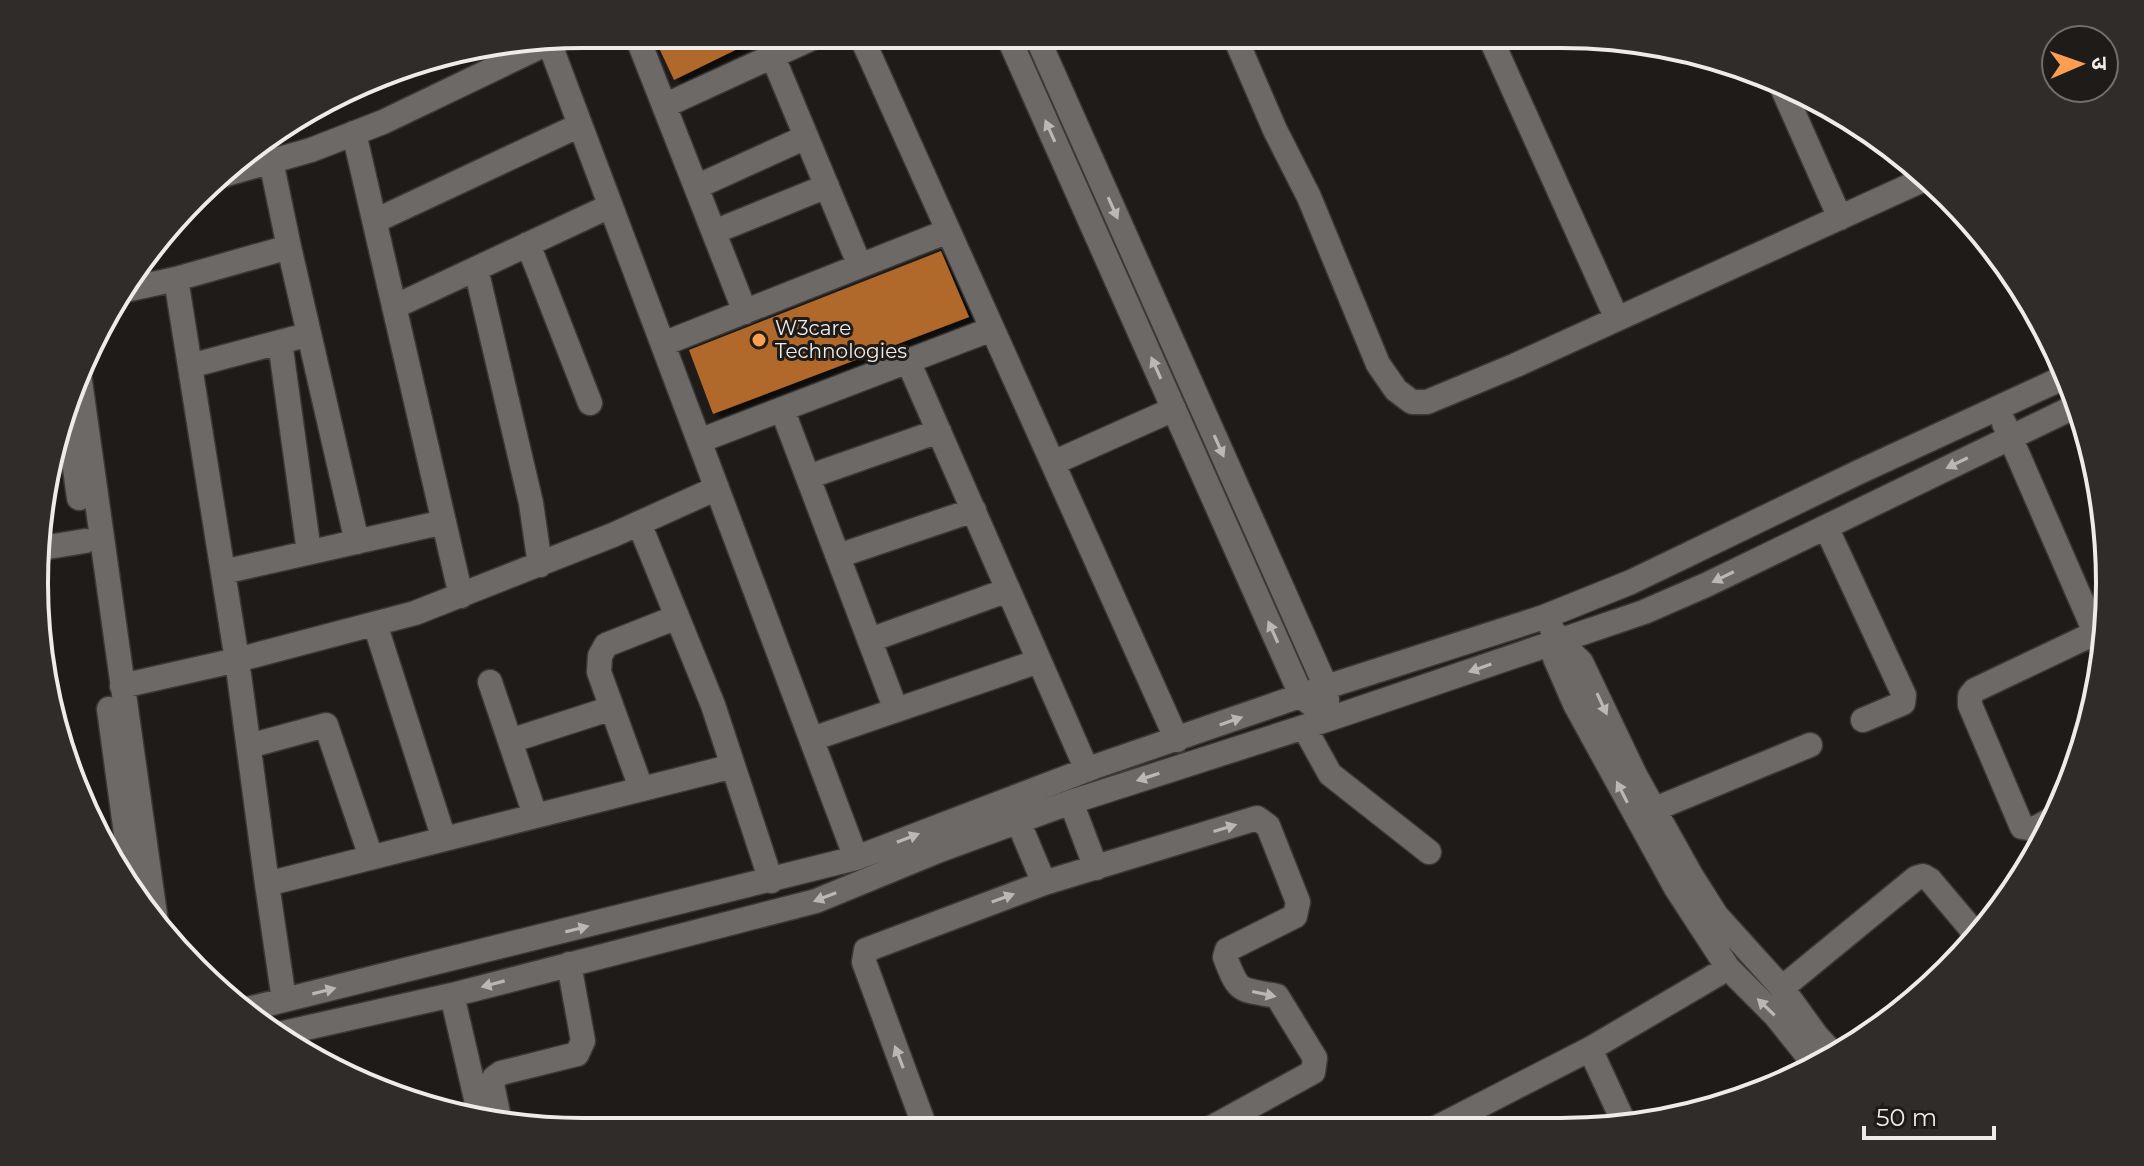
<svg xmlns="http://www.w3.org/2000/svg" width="2144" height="1166" viewBox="0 0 2144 1166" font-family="Montserrat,'Noto Sans Devanagari',sans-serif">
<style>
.building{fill:#b0692a;filter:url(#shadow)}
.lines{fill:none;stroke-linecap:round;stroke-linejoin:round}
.minor-casing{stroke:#3b3937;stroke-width:27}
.minor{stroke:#6d6966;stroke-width:24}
.oneway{fill:#bab8b5}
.poi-dot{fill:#fb9e51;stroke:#1e1b19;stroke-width:3}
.labels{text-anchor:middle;stroke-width:6;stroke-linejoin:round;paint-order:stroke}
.poi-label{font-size:20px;fill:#eeecea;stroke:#1e1b19;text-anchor:start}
.rim{fill:none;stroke:#eeecea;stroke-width:4}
</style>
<defs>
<filter id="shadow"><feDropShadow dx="7" dy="4" stdDeviation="2" flood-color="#0009"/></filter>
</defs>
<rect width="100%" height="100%" fill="#1e1b19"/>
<!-- building -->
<path class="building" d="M694 34H768L674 80 660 50Z
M941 251 969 317 713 414 689 350Z"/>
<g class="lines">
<!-- minor casing -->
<g class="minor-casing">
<path id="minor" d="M636 34 745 312
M860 34 1177 740
M1007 34 1302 697 1315 707
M1036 35 1326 687 1327 701
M1234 35 1275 130 1309 197 1378 364 1396 390 1412 402H1427L1516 365 1929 177
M1489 35 1617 319
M549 42 856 858
M773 57 860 266
M1781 85 1840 218
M664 106 821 34
M354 133 461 596
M271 161 289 247 176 279 237 660 267 884 733 766
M223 175 311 150 383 122 556 39
M696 187 806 137
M375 221 580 125
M714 232 827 186
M528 244 590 403
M289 247 357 542
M476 269 531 503 540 565
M121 291 176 279
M394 307 610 206
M280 342 309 552
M663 344 948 231
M908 361 1087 770
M190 366 295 338
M80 381 156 922
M782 409 896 710
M67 410 79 498
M2004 423 2105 655
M699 441 992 329
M1053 463 1174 409
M808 477 939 431
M639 523 713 705 771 881
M1826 527 1904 695 1903 703 1863 720
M42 548 85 541
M838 556 974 510
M223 572 444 522
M375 624 444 839
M1552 629 1559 641 1581 662 1635 775 1692 877 1716 915 1782 988 1816 1035 1835 1056
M870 640 1008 590
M1559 641 1555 658 1575 704 1676 888 1728 968 1775 1015 1816 1066
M490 682 535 815
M122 686 237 660 415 613 613 535 717 488
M109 709 133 885
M1304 727 1330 774 1429 852
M812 739 1039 661
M510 741 612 708
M249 746 326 725 371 857
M641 788 599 672 600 656 606 645 677 617
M1071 802 1096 868
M1655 809 1810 745
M2054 818 2034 829 2022 827 1970 705V696L1975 690 2095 633
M1044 883 1257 818 1268 826 1298 902 1295 916 1227 950 1225 957C1239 994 1239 989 1277 996L1315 1058 1313 1072 1209 1129
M267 884 284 1000
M1782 988 1916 878 1923 876 1930 880 1979 938
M452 995 481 1120
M248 1009 856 858 1094 767 1326 687 1544 617 1631 582 1859 472 2067 376
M279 1034 452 995 816 901 940 850 1071 802 1329 719 1644 612 1706 585 2078 405
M1590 1049 1626 1127
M500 1123 492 1084 494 1078 501 1073 577 1054 583 1041 569 964
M1436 1128 1590 1049 1728 968
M926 1130 864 962 866 950 1044 883 1018 821"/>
</g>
<!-- minor -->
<use href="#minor" class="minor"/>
</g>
<!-- one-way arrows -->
<defs><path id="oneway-solid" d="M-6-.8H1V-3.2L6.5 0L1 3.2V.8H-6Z" transform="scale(2)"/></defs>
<g class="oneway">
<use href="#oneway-solid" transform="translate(1050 131) rotate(-114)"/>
<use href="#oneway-solid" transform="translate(1113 208) rotate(66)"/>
<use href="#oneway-solid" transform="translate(1156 368) rotate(-114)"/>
<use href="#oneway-solid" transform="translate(1219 446) rotate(66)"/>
<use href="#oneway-solid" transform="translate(1957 463) rotate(154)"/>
<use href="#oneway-solid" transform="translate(1723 577) rotate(154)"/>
<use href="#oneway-solid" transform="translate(1273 632) rotate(-114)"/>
<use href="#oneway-solid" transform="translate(1480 668) rotate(161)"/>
<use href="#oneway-solid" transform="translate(1602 704) rotate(65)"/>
<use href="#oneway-solid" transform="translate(1231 721) rotate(-19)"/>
<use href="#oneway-solid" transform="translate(1148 777) rotate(162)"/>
<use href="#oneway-solid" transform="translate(1622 792) rotate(-117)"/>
<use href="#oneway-solid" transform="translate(1225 828) rotate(-17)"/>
<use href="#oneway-solid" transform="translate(908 838) rotate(-21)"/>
<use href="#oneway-solid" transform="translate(825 897) rotate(159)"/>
<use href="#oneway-solid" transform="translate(1003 898) rotate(-20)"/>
<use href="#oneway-solid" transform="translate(577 929) rotate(-14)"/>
<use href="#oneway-solid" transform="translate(493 984) rotate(165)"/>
<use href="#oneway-solid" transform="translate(324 991) rotate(-14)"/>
<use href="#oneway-solid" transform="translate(1264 994) rotate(12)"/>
<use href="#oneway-solid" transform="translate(1766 1007) rotate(-136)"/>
<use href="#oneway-solid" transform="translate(899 1057) rotate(-111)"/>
</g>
<!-- markers -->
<circle class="poi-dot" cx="759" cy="340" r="8"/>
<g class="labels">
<!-- poi labels -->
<g class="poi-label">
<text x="775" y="335">W3care<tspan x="775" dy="23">Technologies</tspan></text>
</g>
</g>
<!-- crop -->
<path d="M0 0H2144V1166H0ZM583 48H1561A535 535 0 0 1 2096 583V583A535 535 0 0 1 1561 1118H583A535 535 0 0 1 48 583V583A535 535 0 0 1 583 48Z" fill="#2f2c2a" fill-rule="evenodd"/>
<path class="rim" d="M583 48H1561A535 535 0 0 1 2096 583V583A535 535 0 0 1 1561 1118H583A535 535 0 0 1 48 583V583A535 535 0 0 1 583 48Z"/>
<!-- north arrow -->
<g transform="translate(2080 64) rotate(88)"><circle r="38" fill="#1e1b19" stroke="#716f6d" stroke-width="2"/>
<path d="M0-6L14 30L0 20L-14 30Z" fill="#fb9e51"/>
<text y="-12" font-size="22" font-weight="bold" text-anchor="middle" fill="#eeecea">उ</text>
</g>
<!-- scale -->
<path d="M1864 1126v12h130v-12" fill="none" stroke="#eeecea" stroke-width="4"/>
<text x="1876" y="1126" font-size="24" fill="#eeecea" stroke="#1e1b19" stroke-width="6" paint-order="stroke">50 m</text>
</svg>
